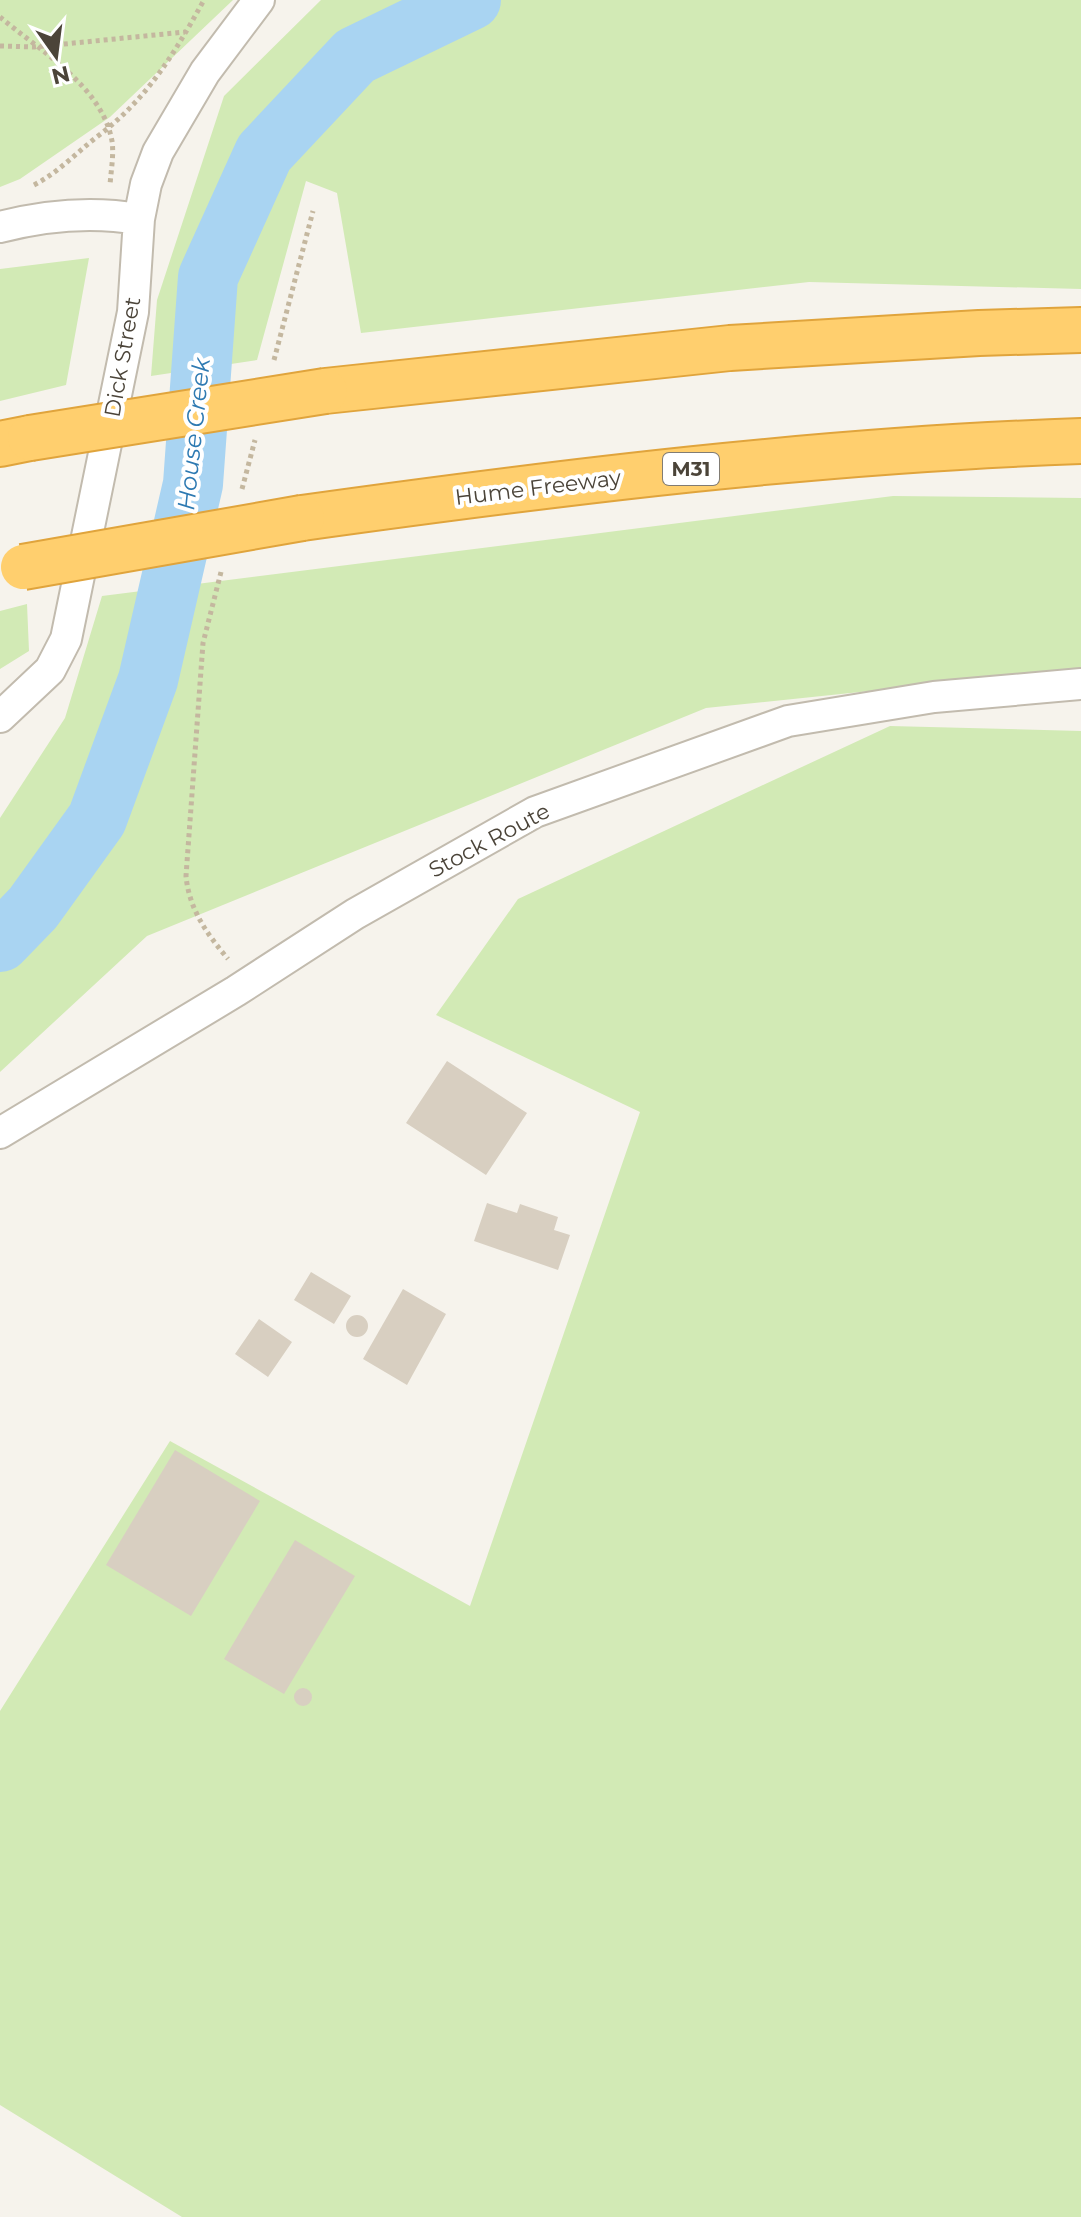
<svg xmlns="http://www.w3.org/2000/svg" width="1081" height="2217" viewBox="0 0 1081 2217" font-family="Montserrat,sans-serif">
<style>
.green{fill:#d2eab5}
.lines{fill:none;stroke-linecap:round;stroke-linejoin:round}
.river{stroke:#a9d4f2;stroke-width:60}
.building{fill:#d8cfc1}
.street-casing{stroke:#c2bbae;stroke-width:34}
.highway-casing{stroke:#e0a43c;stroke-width:48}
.path{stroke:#c4b79f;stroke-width:5;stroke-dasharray:4 4;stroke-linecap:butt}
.street{stroke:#fff;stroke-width:30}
.highway{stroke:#ffcf6e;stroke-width:44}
.highway-bridge-casing{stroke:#e0a43c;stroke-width:48;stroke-linecap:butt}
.highway-bridge{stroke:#ffcf6e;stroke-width:44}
.labels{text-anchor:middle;stroke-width:8;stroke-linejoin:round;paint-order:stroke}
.shield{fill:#fff;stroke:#817c74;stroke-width:2}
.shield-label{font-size:20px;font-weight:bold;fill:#4b4439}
.street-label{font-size:22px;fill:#4b4439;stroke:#fff}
.water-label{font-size:24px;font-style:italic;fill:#2e7ab2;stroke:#fff}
</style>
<rect width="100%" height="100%" fill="#f6f3ec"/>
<!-- green -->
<path class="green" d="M0 0H233L110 117 20 179 0 187Z
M321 0H1081V289L809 282 361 333 337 193 306 181 257 360 151 376 157 300 224 96Z
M89 258 66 385 0 401V269Z
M893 496 1081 498V669L706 708 147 936 0 1072V818L65 718 102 596Z
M27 604 29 651 0 669V611Z
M890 726 1081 731V2217H182L0 2105V1711L170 1441 470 1606 640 1112 436 1015 518 899Z"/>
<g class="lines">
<!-- river -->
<path class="river" d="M0 942 33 908 97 819 148 680 193 484 208 277 264 153 355 56 471 0"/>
</g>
<!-- building -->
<path class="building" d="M447 1061 527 1113 486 1175 406 1123Z
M487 1203 517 1213 520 1204 558 1217 554 1230 570 1235 558 1270 474 1241Z
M311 1272 351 1296 334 1324 294 1300Z
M403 1289 446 1314 407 1385 363 1359Z
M346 1326a11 11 0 1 1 22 0a11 11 0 1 1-22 0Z
M259 1319 292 1342 268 1377 235 1354Z
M175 1450 260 1501 191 1616 106 1565Z
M295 1540 355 1576 284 1694 224 1659Z
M294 1697a9 9 0 1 1 18 0a9 9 0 1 1-18 0Z"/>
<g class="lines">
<!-- street casing -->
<g class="street-casing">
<path id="street" d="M0 227C46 215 92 211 139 219
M0 717 50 670 66 639 133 312 139 219 146 184 158 152 205 72 259 0
M0 1133 236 991 355 914 535 812 788 721 934 697 1081 684"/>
</g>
<!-- highway casing -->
<g class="highway-casing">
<path id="highway" d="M325 391 730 348 979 333 1081 330
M0 444 30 438
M302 518C561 482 820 450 1081 441"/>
</g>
<!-- path -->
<path class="path" d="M0 17C40 51 102 86 112 141 114 154 111 171 110 185
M0 46 34 47 185 32
M34 185C59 172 76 153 98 136 148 98 174 54 204 0
M274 360 313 211
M242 489 255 440
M221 572 203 643 186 876C189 909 207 934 228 959"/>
<!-- street -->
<use href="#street" class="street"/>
<!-- highway -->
<use href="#highway" class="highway"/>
<!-- highway-bridge casing -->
<g class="highway-bridge-casing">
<path id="highway-bridge" d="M30 438 325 391
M23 567 302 518"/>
</g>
<!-- highway-bridge -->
<use href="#highway-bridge" class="highway-bridge"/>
</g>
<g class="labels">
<!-- shield labels -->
<rect class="shield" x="663" y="453" width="56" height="32" rx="6"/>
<g class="shield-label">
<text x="691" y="476">M31</text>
</g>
<!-- street labels -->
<g class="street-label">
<text transform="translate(122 357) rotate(-80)" y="8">Dick Street</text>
<text transform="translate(538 487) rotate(-7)" y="8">Hume Freeway</text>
<text transform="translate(489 840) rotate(-28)" y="8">Stock Route</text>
</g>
<!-- water labels -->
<g class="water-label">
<text transform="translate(194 434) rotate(-84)" y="8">House Creek</text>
</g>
</g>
<!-- north arrow -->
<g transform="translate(56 56) rotate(166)" stroke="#ffffff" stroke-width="6" paint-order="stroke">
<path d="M0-6L14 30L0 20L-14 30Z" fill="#4b4439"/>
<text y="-12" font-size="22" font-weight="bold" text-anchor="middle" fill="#4b4439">N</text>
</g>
</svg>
